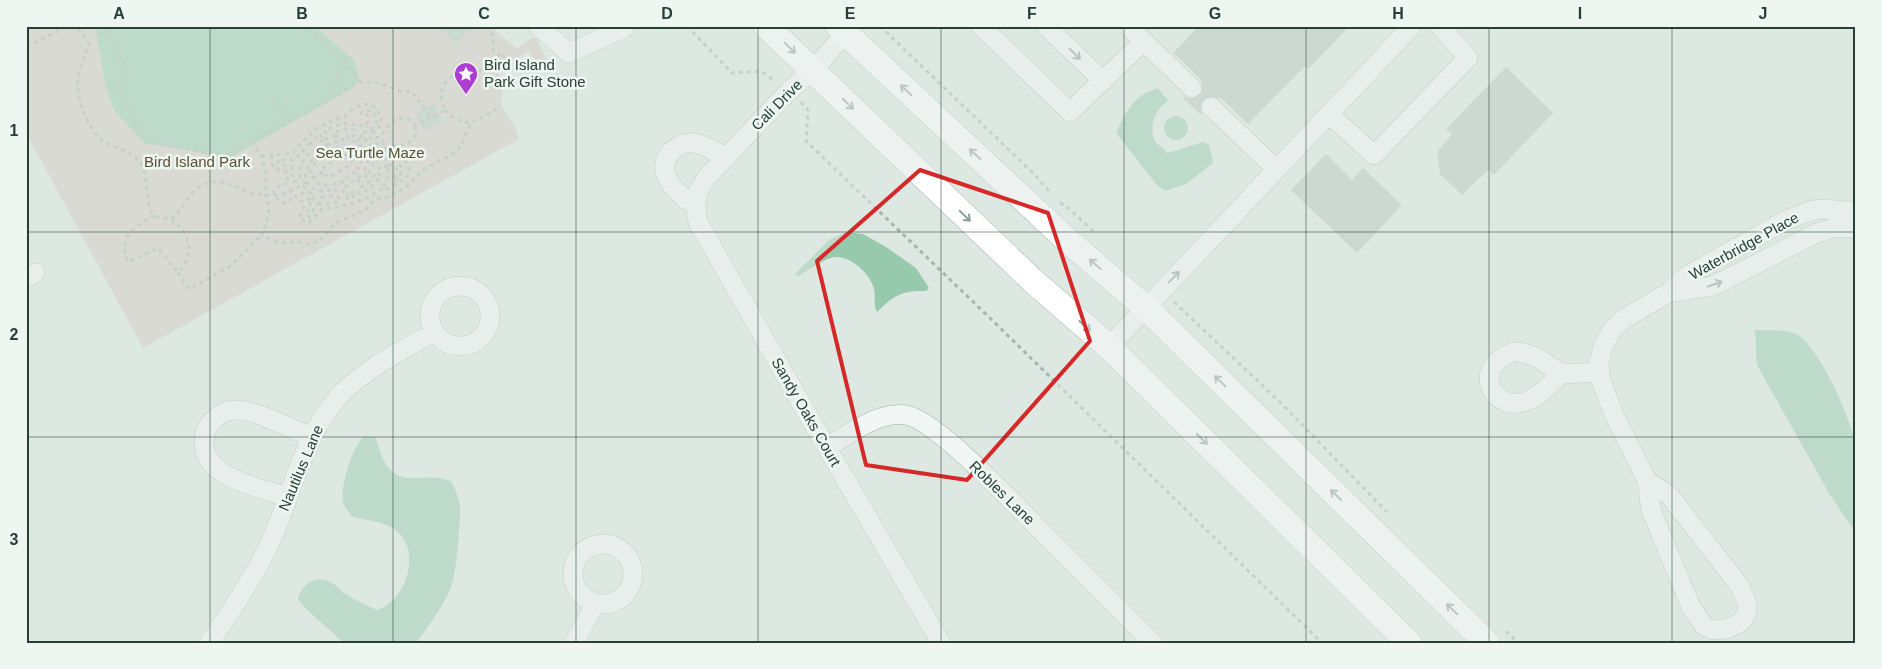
<svg xmlns="http://www.w3.org/2000/svg" width="1882" height="669" viewBox="0 0 1882 669" font-family="Arial,sans-serif">
<style>
.green{fill:#d2cbbf}
.water{fill:#97c9ac}
.building{fill:#b5c5bd}
.lines{fill:none;stroke-linecap:round;stroke-linejoin:round}
.minor-tunnel{stroke:#b9c6c0;stroke-width:19;stroke-dasharray:19 9;stroke-linecap:butt}
.minor-casing{stroke:#a0afa8;stroke-width:20}
.major-casing{stroke:#9db4a8;stroke-width:26}
.path{stroke:#a8b4af;stroke-width:3;stroke-dasharray:4 4;stroke-linecap:butt}
.minor{stroke:#f1f6f4;stroke-width:19}
.major{stroke:#fff;stroke-width:25}
.oneway{stroke:#939f9a}
.oneway2{stroke:#8c9a94}
.marked{fill:none;stroke:#d62828;stroke-width:4;stroke-linejoin:round}
.grid{fill:none;stroke:#273f34;stroke-width:1;stroke-opacity:0.55}
.labels{text-anchor:middle;stroke-width:5;stroke-linejoin:round;paint-order:stroke}
.poi-label{font-size:15px;fill:#273f34;stroke:#edf6f1;text-anchor:start}
.street-label{font-size:15px;fill:#273f34;stroke:#edf6f1}
.park-label{font-size:15px;fill:#5b5033;stroke:#edf6f1}
.neatline{fill:none;stroke:#273f34;stroke-width:2}
.grid-label{font-size:16px;text-anchor:middle;font-weight:bold;fill:#273f34}
</style>
<rect width="100%" height="100%" fill="#dee8e3"/>
<!-- green -->
<path class="green" d="M26 26H490L517 49 529 39 536 38 547 59 544 63H536L529 51 498 70 503 84 501 106 515 126 519 139 143 348 26 133Z"/>
<!-- water -->
<path class="water" d="M95 26H315L354 60 359 78 353 88 228 159 189 150 144 143 114 110 106 88Z
M1158 88 1168 101C1156 109 1149 124 1154 139 1156 144 1164 149 1168 153L1203 142 1209 145 1213 163 1186 184 1165 191 1157 185 1116 133C1127 110 1132 97 1158 88Z
M1164 128a12 12 0 1 1 24 0a12 12 0 1 1-24 0Z
M846 232 863 234 886 247 916 268 929 288 926 291C902 290 893 296 877 312 873 306 876 297 874 289 870 273 851 256 834 257 826 258 807 271 799 276L795 274 829 240Z
M1755 330C1767 331 1783 329 1794 333 1818 342 1854 424 1856 449 1858 477 1856 506 1856 533L1830 495 1757 365Z
M363 437H375C384 463 388 481 421 478 435 477 437 477 451 481 455 489 459 497 460 507 460 524 457 571 451 587 444 605 428 627 416 643H344L304 607 298 599C301 583 317 575 332 583 336 585 340 590 344 593 355 600 366 605 377 610 405 603 421 554 399 533 387 521 366 521 351 516 349 512 344 506 343 502 340 486 352 449 363 437Z"/>
<!-- building -->
<path class="building" d="M438 26H473L456 44Z
M1199 26H1350L1308 69 1305 66 1248 124 1220 97 1219 99 1208 96 1203 99 1200 105 1202 116 1183 98 1184 96 1189 99H1195L1200 96 1203 91V85L1201 79 1173 53Z
M1506 67 1553 113 1494 175 1488 170 1462 195 1440 174 1437 152 1452 134 1446 129Z
M433 104 443 122 425 131 415 114Z
M1326 154 1352 180 1363 168 1402 205 1357 253 1291 190Z"/>
<g class="lines">
<!-- minor-tunnel -->
<path class="minor-tunnel" d="M1192 88 1211 107"/>
<!-- minor casing -->
<g class="minor-casing">
<path id="minor" d="M538 26 569 53 624 28 622 26
M852 26 813 70 790 90 708 176C696 191 694 204 698 222L805 410 941 643
M981 26 1070 112 1144 41
M1046 26 1103 81
M1134 26 1131 29 1192 88
M1211 107 1276 169
M1329 114 1374 155 1468 58 1440 26
M696 206C679 196 651 171 672 151 678 146 685 142 693 143 705 144 715 152 725 157
M26 278 35 273
M430 316a30 30 0 1 1 60 0a30 30 0 1 1-60 0Z
M1668 293 1713 286 1817 233 1833 228H1856
M1109 347 1412 26
M1514 352C1532 351 1548 365 1562 374 1550 384 1539 397 1524 402 1493 412 1469 367 1514 352Z
M1562 374 1599 372
M827 447C850 434 878 411 906 415 937 420 1020 510 1046 536 1082 572 1117 607 1153 643
M1647 481 1669 495 1739 585 1747 603V612L1743 620 1736 625 1726 629 1714 630 1704 626 1691 607 1651 510 1647 481 1614 415 1601 381 1599 363 1603 346 1612 330 1625 318 1668 293 1686 276 1786 220 1813 210 1825 209 1856 212
M287 497C261 488 203 478 204 442 204 437 205 432 208 427 214 417 224 410 236 410 256 410 292 429 312 437
M573 574a30 30 0 1 1 60 0a30 30 0 1 1-60 0Z
M209 643C230 613 251 582 267 549 292 498 301 438 340 395 366 368 402 350 435 332
M574 643 595 604"/>
</g>
<!-- major casing -->
<g class="major-casing">
<path id="major" d="M766 26 1032 280 1109 347 1409 643
M838 26 1068 241 1145 307 1487 643"/>
</g>
<!-- path -->
<path class="path" d="M105 26 124 66 118 91 146 141 225 156 343 92 359 82C349 62 323 42 307 26
M487 26 493 36V54
M687 26 732 73 761 71 775 81
M880 26 1033 173 1048 190 1050 194
M26 45C48 43 72 7 89 44 85 54 80 66 78 77 75 97 87 127 102 140 113 148 130 151 139 161 151 176 143 206 155 215 158 218 166 218 170 219L174 217C182 209 190 193 199 187 216 175 235 187 251 193 260 195 273 196 282 194 290 192 299 186 306 182 305 172 306 168 312 160L314 162C320 156 336 146 344 146 351 146 355 149 361 146L357 142 361 138 366 140 371 147 383 141 387 162 386 166 382 169 379 168 377 152 372 155 374 162 369 172 366 171
M359 82 379 83 401 91 412 92 431 117 445 110C435 89 447 73 468 70 475 69 482 71 488 69 495 68 500 64 506 60L502 52 493 60
M334 96 341 60
M275 102 287 122
M801 102 808 110 806 141 991 319 1322 643
M445 110 449 115 464 123 478 120 501 106
M320 134 323 140 328 138 325 131 342 123 366 126 368 121V116L364 112 361 113 371 110 375 115 376 123 371 130 366 126
M315 136 319 142 323 140 327 145 318 153 315 151
M335 137 341 136 346 146
M361 138V132L366 133 372 140 378 137 377 134 371 130
M252 141 261 156 266 170V195L269 213 262 235 278 243 295 242 310 244 317 242 325 236 335 223 365 211 370 204 379 198 388 197 405 188 423 170 456 152 460 147 471 123
M310 142 315 151C303 156 298 166 300 179L294 182 292 167 278 163V160H295Z
M327 145 338 141 333 133 346 129 355 130 354 136H347L350 140 357 142
M384 147 398 160 402 169 400 177 394 181 393 180 397 170 393 166 389 165 386 166 389 172 383 188 388 189 406 178 410 172 404 157C398 155 393 153 392 147 402 144 411 145 416 135L415 125
M271 155 273 168 287 172 288 184H281L274 191V195L282 203H288L294 195 305 204 300 215V219L309 223 322 209C345 208 364 201 383 188
M261 156 293 153C308 133 321 124 345 116 349 108 361 105 370 104L377 109 382 118 379 126 383 133 387 127 398 118 409 119 415 125 431 117
M314 162 315 165 310 172C314 180 316 186 326 185L329 190
M313 178 321 174 320 170C329 163 340 157 351 153L354 157C351 168 338 171 330 177L321 174
M306 182C313 189 318 193 329 190L332 196 321 198 309 217 306 215 311 202
M301 192 311 202 314 197 302 184
M351 193 356 190 360 194C369 189 375 184 381 176L376 172 369 182 361 187 357 178
M346 196 351 193 354 198
M348 200 342 189 362 175 364 177H366L365 168 368 162 366 153 361 146
M318 203 328 204 340 201 333 185 339 181 343 182 348 176 359 170 357 167 360 164 362 158 359 155 354 157
M1060 203 1065 205 1093 231
M155 216C135 225 117 237 128 262L158 248 178 272C181 269 184 266 186 262 194 248 185 226 171 220
M178 272 184 283 190 289 229 267 262 235
M1174 302 1281 403 1387 512
M1506 631 1518 643"/>
<!-- minor -->
<use href="#minor" class="minor"/>
<!-- major -->
<use href="#major" class="major"/>
</g>
<!-- one-way arrows -->
<defs><path id="oneway-shaft" d="M-6 0H5M1.5-3L5.5 0L1.5 3" fill="none" stroke-width="1.6" stroke-linecap="round" stroke-linejoin="round" transform="scale(1.25)"/></defs>
<g class="oneway">
<use href="#oneway-shaft" transform="translate(790 48) rotate(44)"/>
<use href="#oneway-shaft" transform="translate(906 90) rotate(-137)"/>
<use href="#oneway-shaft" transform="translate(848 104) rotate(44)"/>
<use href="#oneway-shaft" transform="translate(975 154) rotate(-137)"/>
<use href="#oneway-shaft" transform="translate(965 216) rotate(44)"/>
<use href="#oneway-shaft" transform="translate(1095 264) rotate(-139)"/>
<use href="#oneway-shaft" transform="translate(1085 326) rotate(41)"/>
<use href="#oneway-shaft" transform="translate(1220 381) rotate(-136)"/>
<use href="#oneway-shaft" transform="translate(1202 439) rotate(45)"/>
<use href="#oneway-shaft" transform="translate(1336 495) rotate(-136)"/>
<use href="#oneway-shaft" transform="translate(1452 609) rotate(-136)"/>
</g>
<g class="oneway2">
<use href="#oneway-shaft" transform="translate(1075 54) rotate(44)"/>
<use href="#oneway-shaft" transform="translate(1174 277) rotate(-46)"/>
<use href="#oneway-shaft" transform="translate(1715 284) rotate(-19)"/>
</g>
<!-- marked area -->
<path d="M0 0H1882V669H0ZM920 170 1048 213 1090 341 967 480 866 465 817 261Z" fill="#dee8e3" fill-opacity=".55" fill-rule="evenodd"/>
<path class="marked" d="M920 170 1048 213 1090 341 967 480 866 465 817 261Z"/>
<!-- grid -->
<path class="grid" d="M210 26V643M393 26V643M576 26V643M758 26V643M941 26V643M1124 26V643M1306 26V643M1489 26V643M1672 26V643M26 232H1856M26 437H1856"/>
<!-- icons -->
<defs>
<g id="sight-pin" transform="scale(1.25)"><path d="M0 17L-7.5 6A9.5 9.5 0 1 1 7.5 6Z" fill="#ad3ed2" stroke="#edf6f1"/><path d="M0-6L1.8-2.2L6-1.7L2.9 1.2L3.7 5.4L0 3.3L-3.7 5.4L-2.9 1.2L-6-1.7L-1.8-2.2Z" fill="#fff"/></g>
</defs>
<g fill-rule="evenodd">
<use href="#sight-pin" x="466" y="74"/>
</g>
<g class="labels">
<!-- poi labels -->
<g class="poi-label">
<text x="484" y="70">Bird Island<tspan x="484" dy="17">Park Gift Stone</tspan></text>
</g>
<!-- street labels -->
<g class="street-label">
<text transform="translate(777 105) rotate(-45)" y="5">Cali Drive</text>
<text transform="translate(1744 246) rotate(-29)" y="5">Waterbridge Place</text>
<text transform="translate(806 412) rotate(60)" y="5">Sandy Oaks Court</text>
<text transform="translate(301 468) rotate(-67)" y="5">Nautilus Lane</text>
<text transform="translate(1002 493) rotate(44)" y="5">Robles Lane</text>
</g>
<!-- park labels -->
<g class="park-label">
<text x="370" y="158">Sea Turtle Maze</text>
<text x="197" y="167">Bird Island Park</text>
</g>
</g>
<!-- border -->
<rect width="1882" height="669" fill="none" stroke="#edf6f1" stroke-width="55"/>
<rect x="28" y="28" width="1826" height="614" class="neatline"/>
<g class="grid-label">
<text x="119" y="19">A</text>
<text x="302" y="19">B</text>
<text x="484" y="19">C</text>
<text x="667" y="19">D</text>
<text x="850" y="19">E</text>
<text x="1032" y="19">F</text>
<text x="1215" y="19">G</text>
<text x="1398" y="19">H</text>
<text x="1580" y="19">I</text>
<text x="1763" y="19">J</text>
<text x="14" y="136">1</text>
<text x="14" y="340">2</text>
<text x="14" y="545">3</text>
</g>
</svg>
